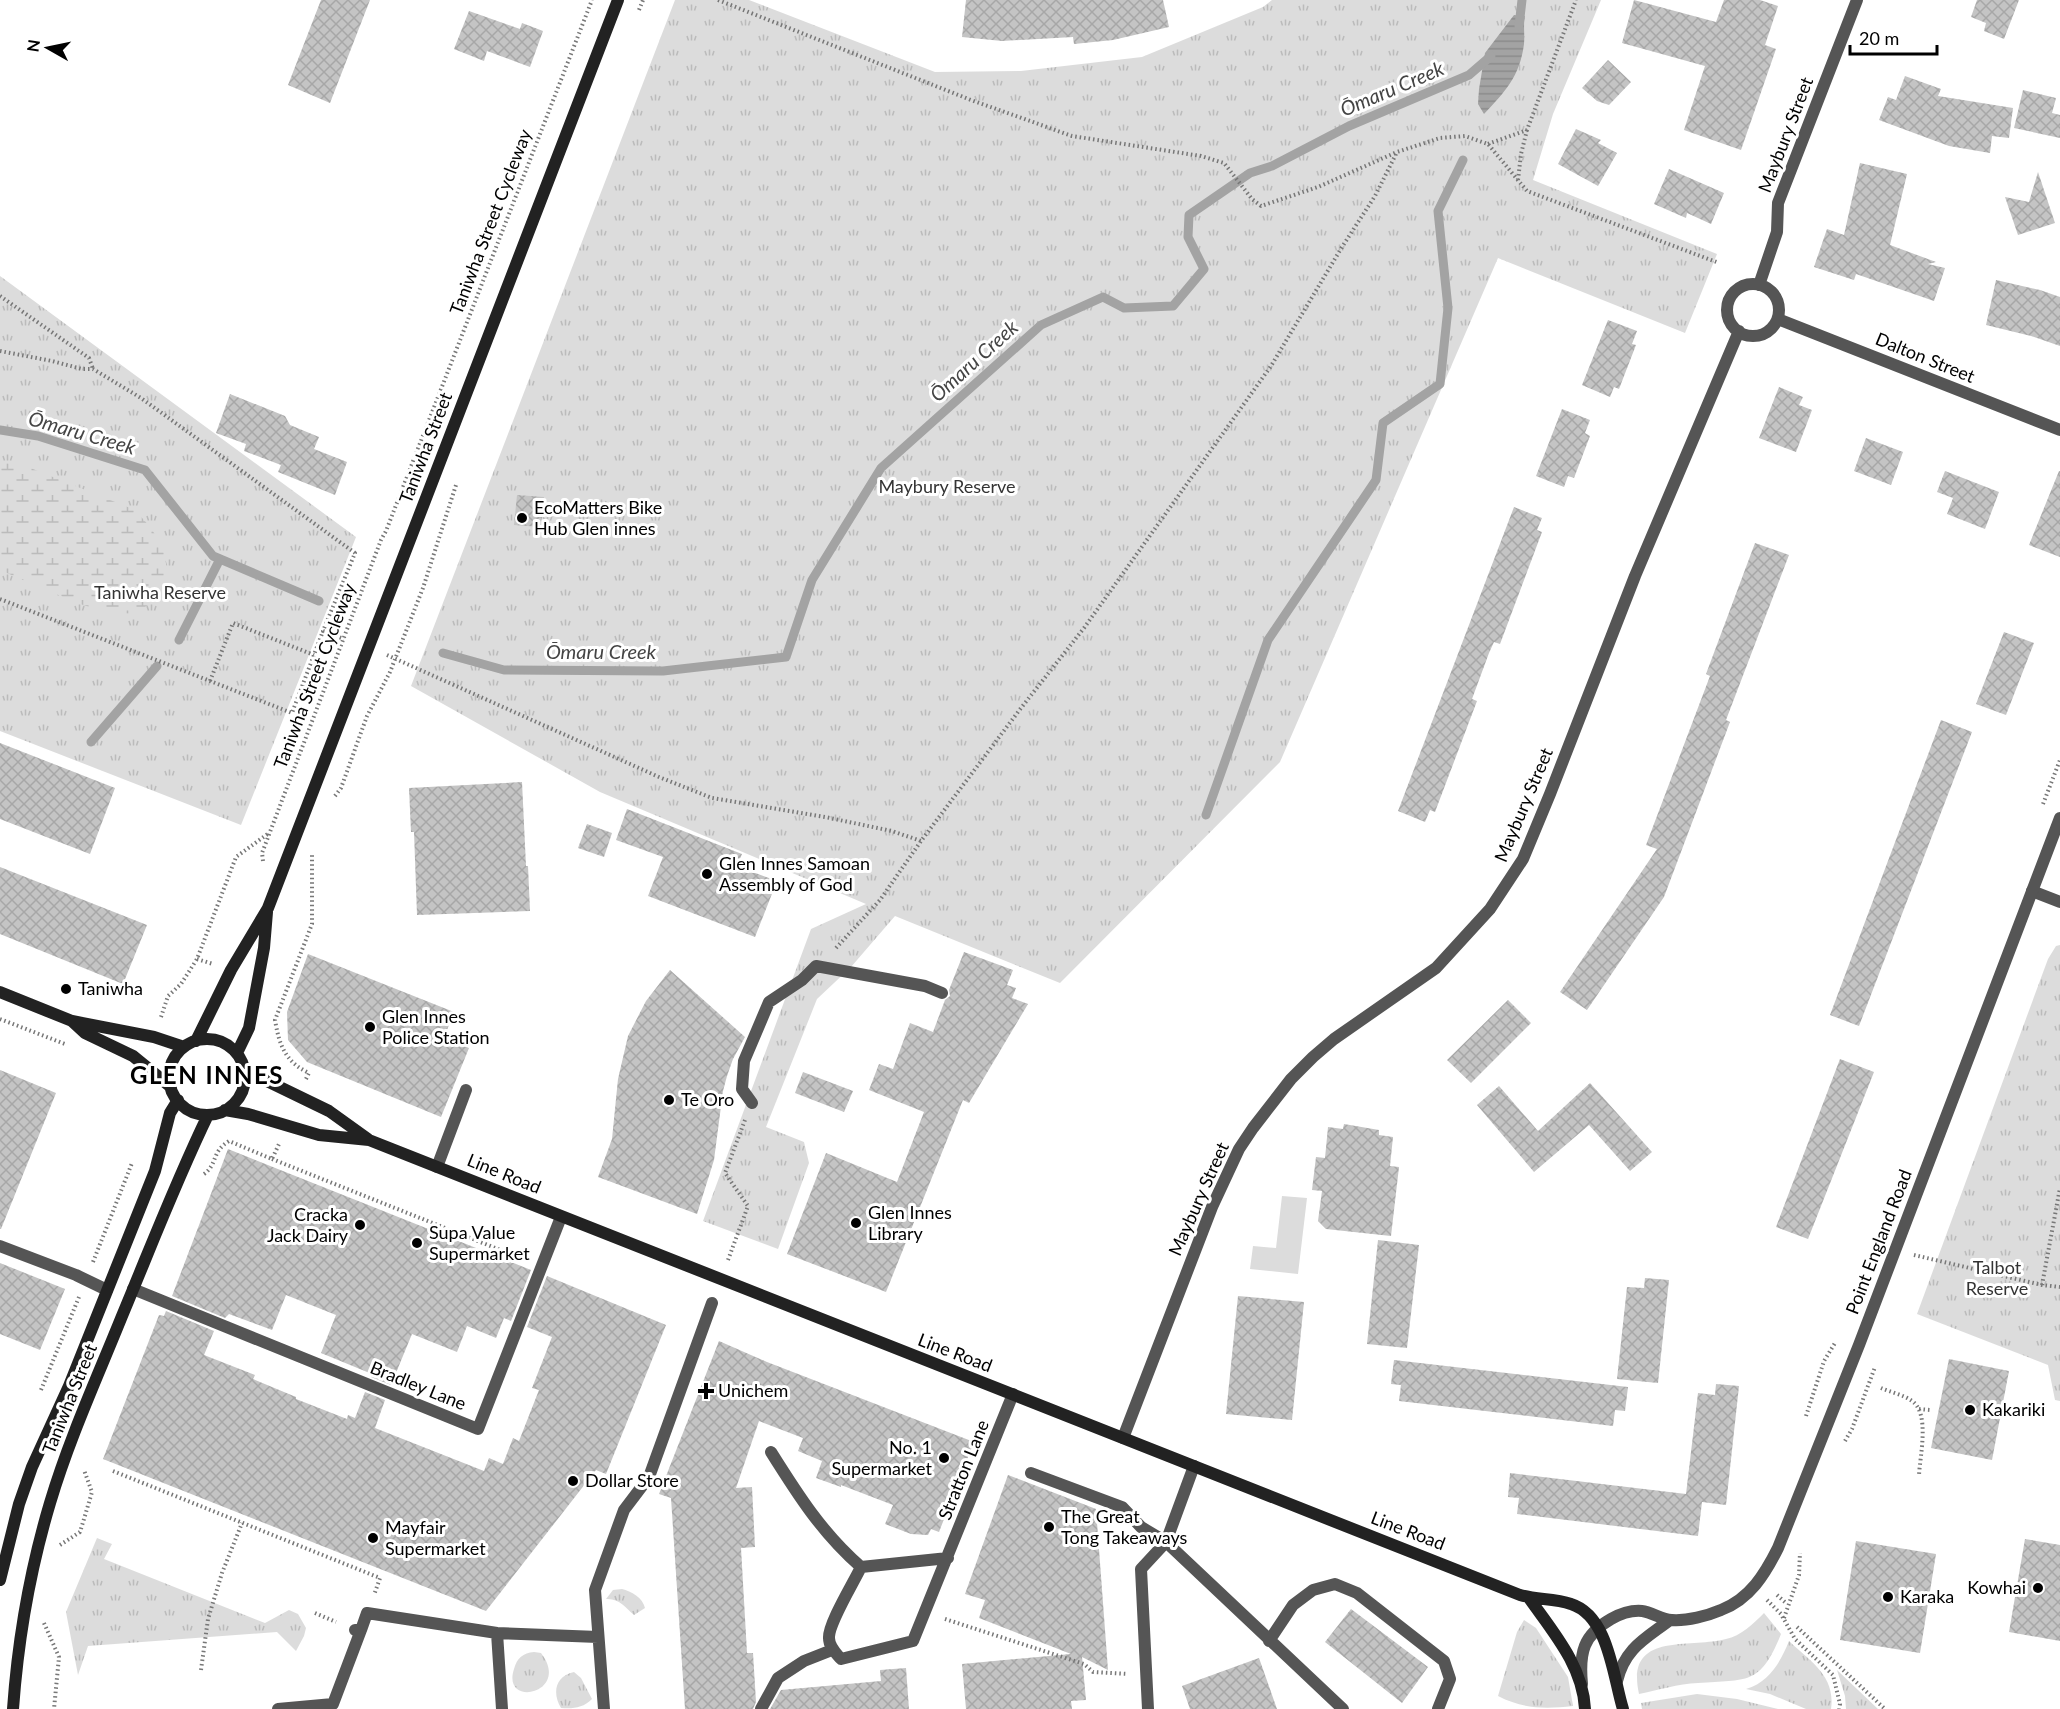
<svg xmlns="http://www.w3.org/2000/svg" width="2060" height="1709" viewBox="0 0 2060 1709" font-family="Lato,sans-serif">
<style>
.grass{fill:url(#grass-tufts)}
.wetland{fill:url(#wetland-marsh)}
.garden{fill:#dcdcdc}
.water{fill:url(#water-rules)}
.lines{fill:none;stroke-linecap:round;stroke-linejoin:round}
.stream{stroke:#a3a3a3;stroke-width:9}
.building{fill:url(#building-cross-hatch)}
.path{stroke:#777;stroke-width:4;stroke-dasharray:1.5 3;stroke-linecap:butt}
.service{stroke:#555;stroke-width:12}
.pedestrian{stroke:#555;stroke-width:12}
.minor{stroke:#555;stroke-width:12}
.tertiary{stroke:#555;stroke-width:12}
.secondary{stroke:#222;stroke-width:12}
.poi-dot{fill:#000;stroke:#fff;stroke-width:2}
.labels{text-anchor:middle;stroke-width:6;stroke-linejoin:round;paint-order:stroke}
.street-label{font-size:18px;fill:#000;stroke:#fff}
.park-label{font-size:18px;fill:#333;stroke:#fff}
.poi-label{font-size:18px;fill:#000;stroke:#fff;text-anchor:start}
.water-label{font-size:20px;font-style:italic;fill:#444;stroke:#fff}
.district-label{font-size:24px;font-weight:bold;letter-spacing:1.5px;fill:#000;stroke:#fff}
</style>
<defs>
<pattern id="grass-tufts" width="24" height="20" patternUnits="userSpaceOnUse" patternTransform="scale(1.5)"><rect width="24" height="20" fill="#dcdcdc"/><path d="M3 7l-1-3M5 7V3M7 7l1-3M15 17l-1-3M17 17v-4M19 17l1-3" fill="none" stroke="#bbb"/></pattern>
<pattern id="wetland-marsh" width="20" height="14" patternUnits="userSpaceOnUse" patternTransform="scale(1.5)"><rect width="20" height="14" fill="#dcdcdc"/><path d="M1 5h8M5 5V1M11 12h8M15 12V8" fill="none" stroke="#bbb"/></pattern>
<pattern id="water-rules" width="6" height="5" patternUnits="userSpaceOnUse" patternTransform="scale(1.5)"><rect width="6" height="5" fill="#a3a3a3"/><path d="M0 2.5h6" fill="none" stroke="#8b8b8b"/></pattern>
<pattern id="building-cross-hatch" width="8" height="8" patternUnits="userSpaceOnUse" patternTransform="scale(1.5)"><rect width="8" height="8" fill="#c4c4c4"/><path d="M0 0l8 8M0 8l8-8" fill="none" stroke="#a7a7a7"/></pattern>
</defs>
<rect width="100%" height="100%" fill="#fff"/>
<!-- grass -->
<path class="grass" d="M675 0H749L935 72 1021 71 1142 57 1263 7 1272 0H1601L1553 114 1533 180 1717 254 1685 333 1498 258 1280 762 1060 983 895 916 851 967 817 999 766 1127 804 1142 809 1163 778 1249 703 1221 811 929 866 904 600 792 411 686Z
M0 276 356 537 241 825 0 731Z
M2060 945V1401L2055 1400 2048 1365 1917 1314 2048 959 2056 946Z
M97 1538 112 1544 104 1559 265 1623 289 1610 298 1614 306 1628 304 1636 296 1651 277 1632 88 1646 78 1675 66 1612Z
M622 1589C631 1591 643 1598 645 1608L634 1615C626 1608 619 1598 606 1599L613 1590Z
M1764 1613 1781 1634C1760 1686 1748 1679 1698 1683 1678 1684 1658 1690 1639 1694 1625 1631 1689 1649 1726 1639 1741 1636 1753 1624 1764 1613Z
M1524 1620 1536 1628 1568 1677 1573 1706C1545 1709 1523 1709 1498 1696L1517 1632Z
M1789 1641C1810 1661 1836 1676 1831 1709H1806L1770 1694 1746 1689C1769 1682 1780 1663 1789 1641Z
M534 1652 541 1653C572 1693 501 1709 514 1669 517 1658 523 1653 534 1652Z
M1837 1670 1878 1709H1846L1845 1696Z
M574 1672 581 1678 592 1699C583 1708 573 1709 561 1708 552 1693 555 1676 574 1672Z
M1697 1694 1737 1699 1778 1709H1642L1641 1703Z"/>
<!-- wetland -->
<path class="wetland" d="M0 462 28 467 135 510 151 528 163 548 168 574 153 602 135 613 112 614 77 603 0 570Z"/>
<!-- garden -->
<path class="garden" d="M1282 1196 1307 1198 1298 1274 1250 1269 1253 1246 1276 1248Z"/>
<!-- water -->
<path class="water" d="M1514 15 1525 16C1523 25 1525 35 1524 44 1520 76 1505 92 1484 114L1478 104 1479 89 1485 53Z"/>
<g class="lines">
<!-- stream -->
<path class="stream" d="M1519 26 1522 0
M0 430 38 436 145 470 213 556 319 601
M179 640 220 559
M443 653 504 670 663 671 786 657 812 580 881 468 1041 325 1103 297 1124 308 1173 306 1204 269 1188 237 1189 215 1250 173 1272 166 1349 126 1469 75 1491 56
M91 742 157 666
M1206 815 1268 640 1376 480 1383 423 1440 384 1448 308 1438 211 1463 160"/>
</g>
<!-- building -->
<path class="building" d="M321 0H370L330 103 288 85Z
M966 0H1163L1169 27 1113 40 1074 44 1073 37 1002 41 962 37Z
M1634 0 1716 22 1724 0H1760L1778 6 1765 45 1776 49 1741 150 1684 130 1705 66 1622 43Z
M1977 0H2019L2004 39 1984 31 1986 23 1971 17Z
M469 11 520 29 522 23 543 31 530 67 487 51 484 61 454 49Z
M1608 60 1631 82 1609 105 1597 101 1582 88Z
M1905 76 1941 89 1938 96 2013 108 2009 138 1992 136 1990 153 1949 146 1879 120 1888 97 1896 100Z
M2023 90 2056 98 2052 113 2060 115V138L2014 128Z
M1576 129 1601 140 1598 143 1617 153 1598 186 1558 164Z
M1860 163 1907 174 1890 245 1936 262 1928 264 1945 268 1934 301 1856 274 1854 280 1814 267 1827 229 1844 235Z
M1669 169 1724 193 1711 224 1687 213 1686 218 1654 204Z
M2038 172 2055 223 2018 235 2005 197 2029 202Z
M1996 280 2040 290 2060 297V346L2031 336 1986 325Z
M1608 320 1637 331 1632 344 1636 345 1619 389 1614 387 1610 397 1582 385Z
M1779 387 1803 397 1799 405 1812 410 1796 452 1759 438Z
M230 394 285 416 290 425 319 437 314 449 347 462 335 495 278 472 281 465 244 451 246 444 216 433Z
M1562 409 1590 420 1585 433 1590 436 1574 478 1568 476 1564 487 1536 476Z
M1866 438 1903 452 1891 485 1854 471Z
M1945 471 1999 492 1985 529 1947 514 1953 498 1937 492Z
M2059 471H2060V557L2029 545Z
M517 495 544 497 541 527 514 525Z
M1514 507 1542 518 1537 530 1542 532 1500 644 1494 642 1489 653 1472 699 1477 701 1435 812 1430 810 1425 822 1398 811Z
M1755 543 1789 555 1726 720 1730 722 1664 897 1587 1010 1560 992 1657 849 1646 845 1710 676 1706 674Z
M2004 632 2034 643 2006 715 1976 704Z
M1941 720 1972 732 1859 1026 1830 1015Z
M0 743 115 788 90 854 0 819Z
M522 782 526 866H528L530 911 417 915 414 832H411L409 788Z
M627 809 742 854 737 866 777 881 755 937 648 896 663 857 616 840Z
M587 824 612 833 604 857 578 848Z
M0 867 147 925 123 984 0 934Z
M964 952 1013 970 1007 985 1016 988 1012 998 1028 1004 969 1103 963 1100 886 1292 787 1254 826 1153 897 1182 924 1112 869 1090 879 1064 893 1069 910 1023 933 1032 945 1000 950 996 949 990Z
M308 954 454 1012 444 1038 469 1048 441 1117 307 1062 288 1040 287 1012Z
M670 970 745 1037 733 1059 727 1076 723 1091 714 1160 697 1214 598 1177 612 1139 618 1079 628 1036 646 1001Z
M1508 1000 1531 1023 1471 1083 1447 1060Z
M1840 1059 1874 1072 1808 1239 1776 1227Z
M0 1070 56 1093 1 1229H0Z
M803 1072 853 1091 844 1112 795 1093Z
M1590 1083 1652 1152 1630 1171 1589 1125 1534 1172 1477 1105 1499 1086 1538 1131Z
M1344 1124 1379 1130V1135L1393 1137 1390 1166 1399 1167 1391 1236 1326 1229 1318 1221 1322 1191 1312 1190 1316 1157 1325 1158 1328 1127 1343 1129Z
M228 1149 531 1270 511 1321 504 1318 496 1338 467 1326 457 1352 412 1334 391 1385 371 1377 372 1374 321 1353 336 1315 286 1295 272 1330 229 1314 225 1318 172 1296Z
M1378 1240 1419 1245 1407 1348 1367 1344Z
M0 1263 65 1289 40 1350 0 1334Z
M547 1276 666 1325 606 1474 596 1470 486 1611 103 1459 159 1315 164 1316 166 1311 214 1331 204 1355 255 1375 253 1379 296 1397V1399L347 1419 348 1415 355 1418 365 1392 385 1400 375 1428 484 1471 489 1458 503 1464 513 1438 519 1441 539 1390 532 1388 552 1337 527 1327Z
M1645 1278 1669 1280 1658 1383 1617 1379 1627 1287 1644 1288Z
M1238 1296 1304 1302 1292 1420 1226 1414Z
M719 1341 767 1362 974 1442 939 1532 931 1529 928 1535 911 1534 885 1524 893 1505 841 1485V1487L816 1478 822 1461 798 1451 803 1438 759 1421 736 1488 752 1487 755 1547 741 1548 747 1653H753L756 1702 753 1709H685L671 1498 659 1494Z
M1949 1359 2009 1371 1992 1460 1931 1448Z
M1394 1360 1628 1387 1625 1411 1615 1410 1613 1426 1399 1401 1401 1385 1391 1384Z
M1716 1384 1739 1386 1726 1505 1702 1502 1698 1536 1517 1514 1519 1498 1508 1497 1510 1473 1686 1494 1698 1393 1715 1395Z
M1008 1475 1096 1509 1108 1670 1082 1657 1086 1700 1071 1701 1072 1709H966L962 1664 1071 1654 979 1618 985 1600 965 1594Z
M2025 1539 2060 1545V1641L2009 1632Z
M1856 1541 1936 1554 1920 1653 1840 1640Z
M1351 1609 1428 1667 1402 1703 1325 1642Z
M1259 1658 1277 1709H1190L1182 1686Z
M906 1668 909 1709H770L781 1690 881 1681 880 1670Z"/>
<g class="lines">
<!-- path -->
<path class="path" d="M718 0 971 100 1072 136 1201 156 1224 163 1252 199 1261 206 1318 187 1397 152
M639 10 643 0
M1488 144 1527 130 1576 0
M1518 180 1521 154 1527 130
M0 296 89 358 93 369
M0 351 52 361 82 369H93L141 398 355 553 323 631 344 639
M0 599 292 713 323 631
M387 655 659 777 712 798 825 817 892 831 921 841
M210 681 233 623 314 655
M335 796 341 788 367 716 390 672 423 588 456 485
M2043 804 2060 760
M263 861 262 853 381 540 386 531 592 0
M836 948 880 900 921 841 1021 708 1084 628 1271 366 1342 247 1375 196 1397 152 1440 138 1465 136 1488 144 1527 191 1719 263
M197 959 213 964
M161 1017 168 996 181 984 197 959 236 857 269 833
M0 1019 65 1044
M306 1079 309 1073C285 1062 279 1044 275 1020L312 924V855
M272 1159 523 1259
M204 1174C218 1164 211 1152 229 1141L272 1159 279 1144
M1914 1255 2042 1285 2060 1287
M728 1260 748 1206 725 1173 745 1120
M93 1262 132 1163
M2042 1285 2060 1188
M1881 1388C1890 1392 1904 1395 1912 1401 1930 1413 1920 1456 1919 1475
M41 1390 79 1297
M1919 1409 1930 1410
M1806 1416 1824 1361 1835 1343
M1845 1441 1852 1429 1875 1367
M113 1471 380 1578 374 1595
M60 1545 80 1532 84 1519 92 1492 84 1470
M1777 1595 1786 1603
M1767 1600 1781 1614 1795 1639 1833 1675 1840 1704 1839 1709
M315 1613 336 1622
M1784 1618 1799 1575 1800 1553
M945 1619 1084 1664 1093 1672 1128 1674
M44 1623 59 1657 54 1709
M1797 1627 1885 1709
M201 1670 208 1619 222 1573 242 1523"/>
<!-- service -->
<path class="service" d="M752 1103 742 1089 744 1061 769 1002 802 980 816 966 925 986 942 993
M437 1167 466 1090
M0 1246 76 1275 107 1290
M133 1289 478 1429 561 1217
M771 1452C798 1495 822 1533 861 1567
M1031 1473 1122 1507 1141 1527 1166 1542 1343 1709
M861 1567C854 1582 828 1624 829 1638 829 1647 836 1653 841 1659L913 1641 1013 1394
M861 1567 948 1558
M1269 1641 1293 1605 1313 1590 1335 1584 1357 1593 1444 1661 1450 1679 1438 1709
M761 1709 778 1678 804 1661 832 1650
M1148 1709 1141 1569 1166 1542 1194 1466"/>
<!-- pedestrian -->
<path class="pedestrian" d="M355 1630H361L367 1613 497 1633 598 1637
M497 1633 502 1709
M278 1709 333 1704 361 1630
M604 1709 595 1590 624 1510 649 1477 712 1303"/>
<!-- minor -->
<path class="minor" d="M1727 310a26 26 0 1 1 52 0a26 26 0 1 1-52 0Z
M1759 285 1777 232 1778 203 1857 0
M1778 319 2060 430
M2032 891 2060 902
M1123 1438 1212 1207 1239 1149 1253 1128 1291 1079 1313 1057 1334 1039 1436 968 1490 909 1523 859 1550 794 1635 576 1739 331"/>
<!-- tertiary -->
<path class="tertiary" d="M1617 1681C1625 1648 1645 1639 1670 1620
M1582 1684C1579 1653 1583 1635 1611 1619 1620 1614 1631 1610 1642 1611 1652 1612 1662 1620 1672 1620 1687 1621 1707 1616 1721 1610 1750 1599 1765 1574 1778 1548L1859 1345 2060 818"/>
<!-- secondary -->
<path class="secondary" d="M0 992 72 1021
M169 1077a38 38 0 1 1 76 0a38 38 0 1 1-76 0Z
M196 1041 231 970 268 908 618 0
M237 1053 249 1028 264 948 267 912
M245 1074 263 1079 329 1111 368 1139
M171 1087 133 1056 85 1033 72 1021 154 1037 184 1047
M225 1110 248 1114 319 1135 369 1140 1520 1595C1537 1600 1554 1598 1571 1604 1609 1616 1613 1677 1623 1709
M0 1580 19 1504 32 1467 69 1386 155 1171 170 1113 178 1100
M1529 1598C1553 1632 1583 1666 1585 1709
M13 1709C18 1639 30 1570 50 1503 69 1439 97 1378 122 1316 150 1249 176 1181 208 1115"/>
</g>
<!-- markers -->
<g class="poi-dot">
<circle cx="522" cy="518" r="6"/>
<circle cx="707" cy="874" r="6"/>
<circle cx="66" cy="989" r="6"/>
<circle cx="370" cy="1027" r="6"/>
<circle cx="669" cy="1100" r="6"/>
<circle cx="856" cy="1223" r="6"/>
<circle cx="360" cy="1225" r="6"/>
<circle cx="417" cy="1243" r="6"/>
<path d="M703 1382h6v6h6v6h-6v6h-6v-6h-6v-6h6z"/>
<circle cx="1970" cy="1410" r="6"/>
<circle cx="944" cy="1458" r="6"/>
<circle cx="573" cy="1481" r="6"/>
<circle cx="1049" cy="1527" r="6"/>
<circle cx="373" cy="1538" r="6"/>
<circle cx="2038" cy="1588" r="6"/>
<circle cx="1888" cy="1597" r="6"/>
</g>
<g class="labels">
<!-- street labels -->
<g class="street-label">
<text transform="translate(1786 135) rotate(-69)" y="6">Maybury Street</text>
<text transform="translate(491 222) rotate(-69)" y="6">Taniwha Street Cycleway</text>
<text transform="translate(1925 358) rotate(22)" y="6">Dalton Street</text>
<text transform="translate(426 448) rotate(-69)" y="6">Taniwha Street</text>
<text transform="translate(315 676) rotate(-69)" y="6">Taniwha Street Cycleway</text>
<text transform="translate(1524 805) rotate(-67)" y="6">Maybury Street</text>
<text transform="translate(504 1174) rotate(22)" y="6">Line Road</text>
<text transform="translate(1199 1199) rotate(-66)" y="6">Maybury Street</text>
<text transform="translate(1879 1242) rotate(-69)" y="6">Point England Road</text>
<text transform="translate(955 1353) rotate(21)" y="6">Line Road</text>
<text transform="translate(418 1386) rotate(22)" y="6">Bradley Lane</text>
<text transform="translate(70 1399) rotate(-68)" y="6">Taniwha Street</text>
<text transform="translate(964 1470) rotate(-68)" y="6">Stratton Lane</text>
<text transform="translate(1408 1531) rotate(21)" y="6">Line Road</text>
</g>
<!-- park labels -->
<g class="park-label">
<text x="947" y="493">Maybury Reserve</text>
<text x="160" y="599">Taniwha Reserve</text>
<text x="1997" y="1274">Talbot<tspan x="1997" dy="21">Reserve</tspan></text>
</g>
<!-- poi labels -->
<g class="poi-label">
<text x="534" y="514">EcoMatters Bike<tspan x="534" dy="21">Hub Glen innes</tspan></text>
<text x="719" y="870">Glen Innes Samoan<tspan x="719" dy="21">Assembly of God</tspan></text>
<text x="78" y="995">Taniwha</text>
<text x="382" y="1023">Glen Innes<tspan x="382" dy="21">Police Station</tspan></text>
<text x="681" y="1106">Te Oro</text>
<text x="868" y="1219">Glen Innes<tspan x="868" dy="21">Library</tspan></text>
<text x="348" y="1221" text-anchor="end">Cracka<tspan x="348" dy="21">Jack Dairy</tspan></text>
<text x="429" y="1239">Supa Value<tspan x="429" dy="21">Supermarket</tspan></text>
<text x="718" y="1397">Unichem</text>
<text x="1982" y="1416">Kakariki</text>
<text x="932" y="1454" text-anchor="end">No. 1<tspan x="932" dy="21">Supermarket</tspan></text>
<text x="585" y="1487">Dollar Store</text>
<text x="1061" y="1523">The Great<tspan x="1061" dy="21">Tong Takeaways</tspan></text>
<text x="385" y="1534">Mayfair<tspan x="385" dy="21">Supermarket</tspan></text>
<text x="2026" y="1594" text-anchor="end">Kowhai</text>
<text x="1900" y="1603">Karaka</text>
</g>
<!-- water labels -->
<g class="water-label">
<text transform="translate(1392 89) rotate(-23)" y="7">Ōmaru Creek</text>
<text transform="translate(974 361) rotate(-42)" y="7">Ōmaru Creek</text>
<text transform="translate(82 433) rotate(16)" y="7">Ōmaru Creek</text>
<text x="601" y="659">Ōmaru Creek</text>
</g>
<!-- district labels -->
<g class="district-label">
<text x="207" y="1084">GLEN INNES</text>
</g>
</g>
<!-- north arrow -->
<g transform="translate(48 48) rotate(279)" stroke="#ffffff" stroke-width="4.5" paint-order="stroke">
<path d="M0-4.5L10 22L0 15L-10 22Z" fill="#000000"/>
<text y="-9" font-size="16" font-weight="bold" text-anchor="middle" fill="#000000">N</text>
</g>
<!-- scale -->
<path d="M1850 45v9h87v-9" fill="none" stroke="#000000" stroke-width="3"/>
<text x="1859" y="45" font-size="18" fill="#000000" stroke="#ffffff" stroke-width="4.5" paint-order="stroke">20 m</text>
</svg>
